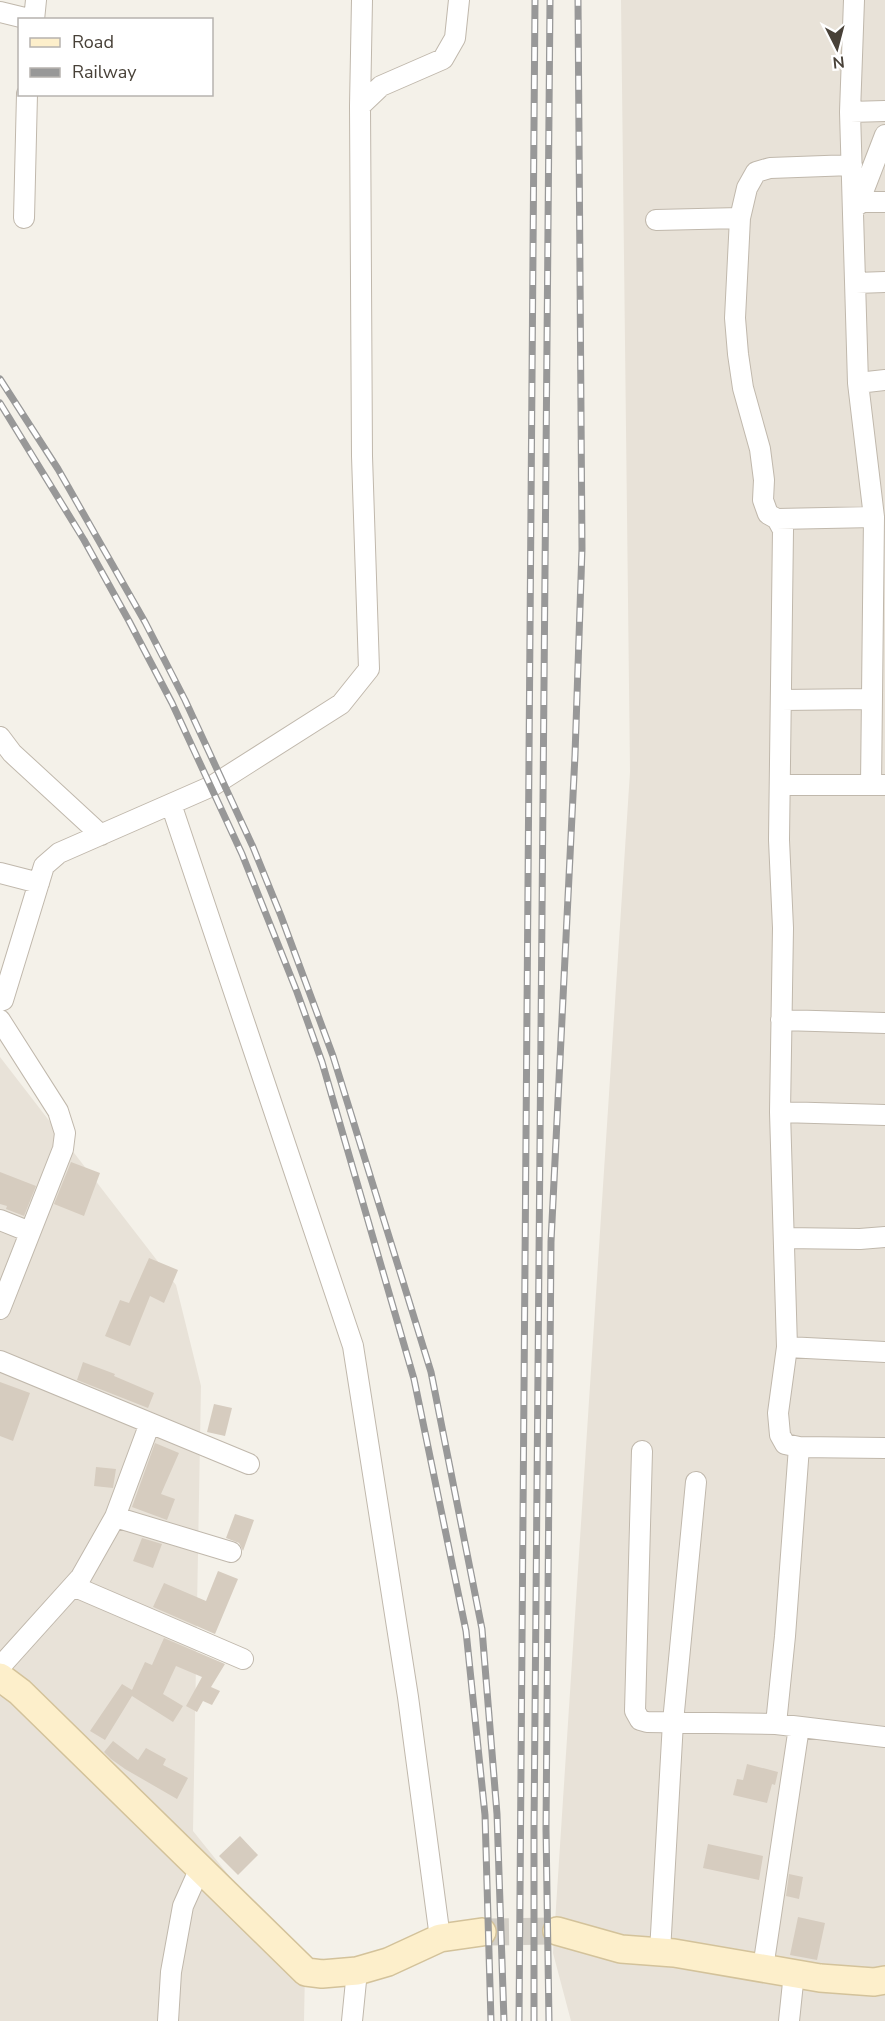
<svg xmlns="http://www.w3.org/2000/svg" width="885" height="2021" viewBox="0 0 885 2021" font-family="'Nunito Sans',sans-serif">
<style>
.residential{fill:#e8e2d8}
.building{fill:#d6ccbf}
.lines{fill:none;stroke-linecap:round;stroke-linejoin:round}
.secondary-tunnel{stroke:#d2cec6;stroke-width:27;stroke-dasharray:27 14;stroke-linecap:butt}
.street-casing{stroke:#c0b8ac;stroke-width:22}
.secondary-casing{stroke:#d3c29a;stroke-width:30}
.street{stroke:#fff;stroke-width:20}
.secondary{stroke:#fdefcb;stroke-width:27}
.rail-casing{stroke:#989898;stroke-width:7}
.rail{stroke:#fff;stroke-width:4.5;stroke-dasharray:14;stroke-linecap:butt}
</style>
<rect width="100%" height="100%" fill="#f4f1e9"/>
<!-- residential -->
<path class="residential" d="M621 0H885V2021H571L553 1953 630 772Z
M0 1057 176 1285 201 1386 193 1831 305 1970 304 2021H0Z"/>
<!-- building -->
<path class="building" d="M71 1162 100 1173 84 1216 54 1204Z
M0 1172 36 1186 24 1216 6 1209 7 1206 0 1204Z
M149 1258 178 1270 164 1303 150 1296 130 1346 105 1336 120 1300 129 1303Z
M83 1362 115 1374 114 1376 154 1393 148 1408 77 1380Z
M0 1382 30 1393 13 1441 0 1436Z
M214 1404 232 1408 225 1436 207 1432Z
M155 1443 179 1453 161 1494 175 1499 167 1520 132 1507Z
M96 1467 116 1469 113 1488 94 1486Z
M235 1514 254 1520 243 1551 239 1543 226 1538Z
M142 1538 162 1544 153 1568 133 1561Z
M218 1571 238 1579 215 1634 153 1607 164 1583 206 1601Z
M164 1638 225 1664 211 1687 220 1691 212 1705 203 1701 197 1712 186 1706 202 1677 176 1666 163 1694 183 1706 173 1722 132 1696 105 1740 90 1731 122 1684 132 1690 145 1662 152 1665Z
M113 1741 138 1760 146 1748 166 1759 163 1765 188 1778 177 1799 125 1769 111 1759 104 1752Z
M747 1764 778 1772 775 1785 772 1784 767 1803 733 1795 737 1779 743 1780Z
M240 1836 258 1855 238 1875 219 1856Z
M708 1844 763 1856 759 1880 703 1868Z
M789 1874 803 1877 799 1899 786 1896Z
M798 1917 825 1923 817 1960 790 1955Z"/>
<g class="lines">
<!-- secondary-tunnel -->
<path class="secondary-tunnel" d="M482 1932 557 1931"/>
<!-- street casing -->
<g class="street-casing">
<path id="street" d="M854 0 850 112 858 383 874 517 871 785
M0 12 33 20
M34 20 36 0
M360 106 362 0
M850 112 885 111
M852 165 770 168 756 172 747 188 740 218 735 318 738 354 743 388 760 449 764 480 763 500 768 514 777 519 783 530 779 840 783 928 780 1112 787 1347 778 1413 780 1435 785 1444 799 1447 885 1448
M859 202H885
M858 205 885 135
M24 218 27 94
M656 220 740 218
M856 283 885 282
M858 383 885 380
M777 519 874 517
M781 700 872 699
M0 737 12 753 101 835
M780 785H885
M171 804 353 1346 408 1697 440 1938
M0 873 39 883
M0 1001 3 1000 44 866 59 853 212 786 341 704 369 669 362 456 360 106 381 86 443 59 455 38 459 0
M0 1020 58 1111 65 1133 63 1149 0 1309
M781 1020 885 1023
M780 1112 885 1115
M0 1220 30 1232
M784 1238 860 1239 885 1237
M787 1347 885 1352
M0 1361 249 1464
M642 1451 635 1711 640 1720 647 1722 776 1724 885 1737
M115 1517 231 1552
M73 1586 243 1659
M0 1667 81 1577 115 1517 150 1423
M776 1724 785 1636 799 1447
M660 1952 673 1722 696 1482
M763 1968 799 1727
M168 2021 171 1972 183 1906 200 1868
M352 2021 357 1971
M789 2021 794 1973"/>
</g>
<!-- secondary casing -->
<g class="secondary-casing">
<path id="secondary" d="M0 1677 20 1692 306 1972 322 1974 357 1971 388 1962 440 1938 482 1932
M557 1931 621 1949 674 1953 820 1978 874 1982 885 1980"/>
</g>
<!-- street -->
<use href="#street" class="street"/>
<!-- secondary -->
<use href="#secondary" class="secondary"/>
<!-- rail casing -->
<g class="rail-casing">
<path id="rail" d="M0 379 58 469 145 622 185 700 253 847 281 916 333 1056 431 1372 482 1629 497 1814 504 2021
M0 403 84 540 129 621 172 703 242 854 297 992 322 1062 414 1379 466 1631 485 1815 491 2021
M519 2021 535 0
M534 2021V1829L550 0
M549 2021 546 1829 551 1242 575 755 582 549 578 0"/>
</g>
<!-- rail -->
<use href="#rail" class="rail"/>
</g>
<!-- legend -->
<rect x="18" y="18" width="195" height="78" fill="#ffffff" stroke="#b6b3af" stroke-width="1.5"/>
<rect x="30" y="38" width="30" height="9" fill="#fdefcb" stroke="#b6b3af" stroke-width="1.5"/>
<text x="72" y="48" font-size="18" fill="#484138">Road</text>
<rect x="30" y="68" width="30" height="9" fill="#989898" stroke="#b6b3af" stroke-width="1.5"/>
<text x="72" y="78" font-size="18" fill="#484138">Railway</text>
<!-- north arrow -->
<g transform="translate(837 48) rotate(174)" stroke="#ffffff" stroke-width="4.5" paint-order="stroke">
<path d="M0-4.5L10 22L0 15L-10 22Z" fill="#484138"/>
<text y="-9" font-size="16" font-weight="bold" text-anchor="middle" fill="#484138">N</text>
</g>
</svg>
